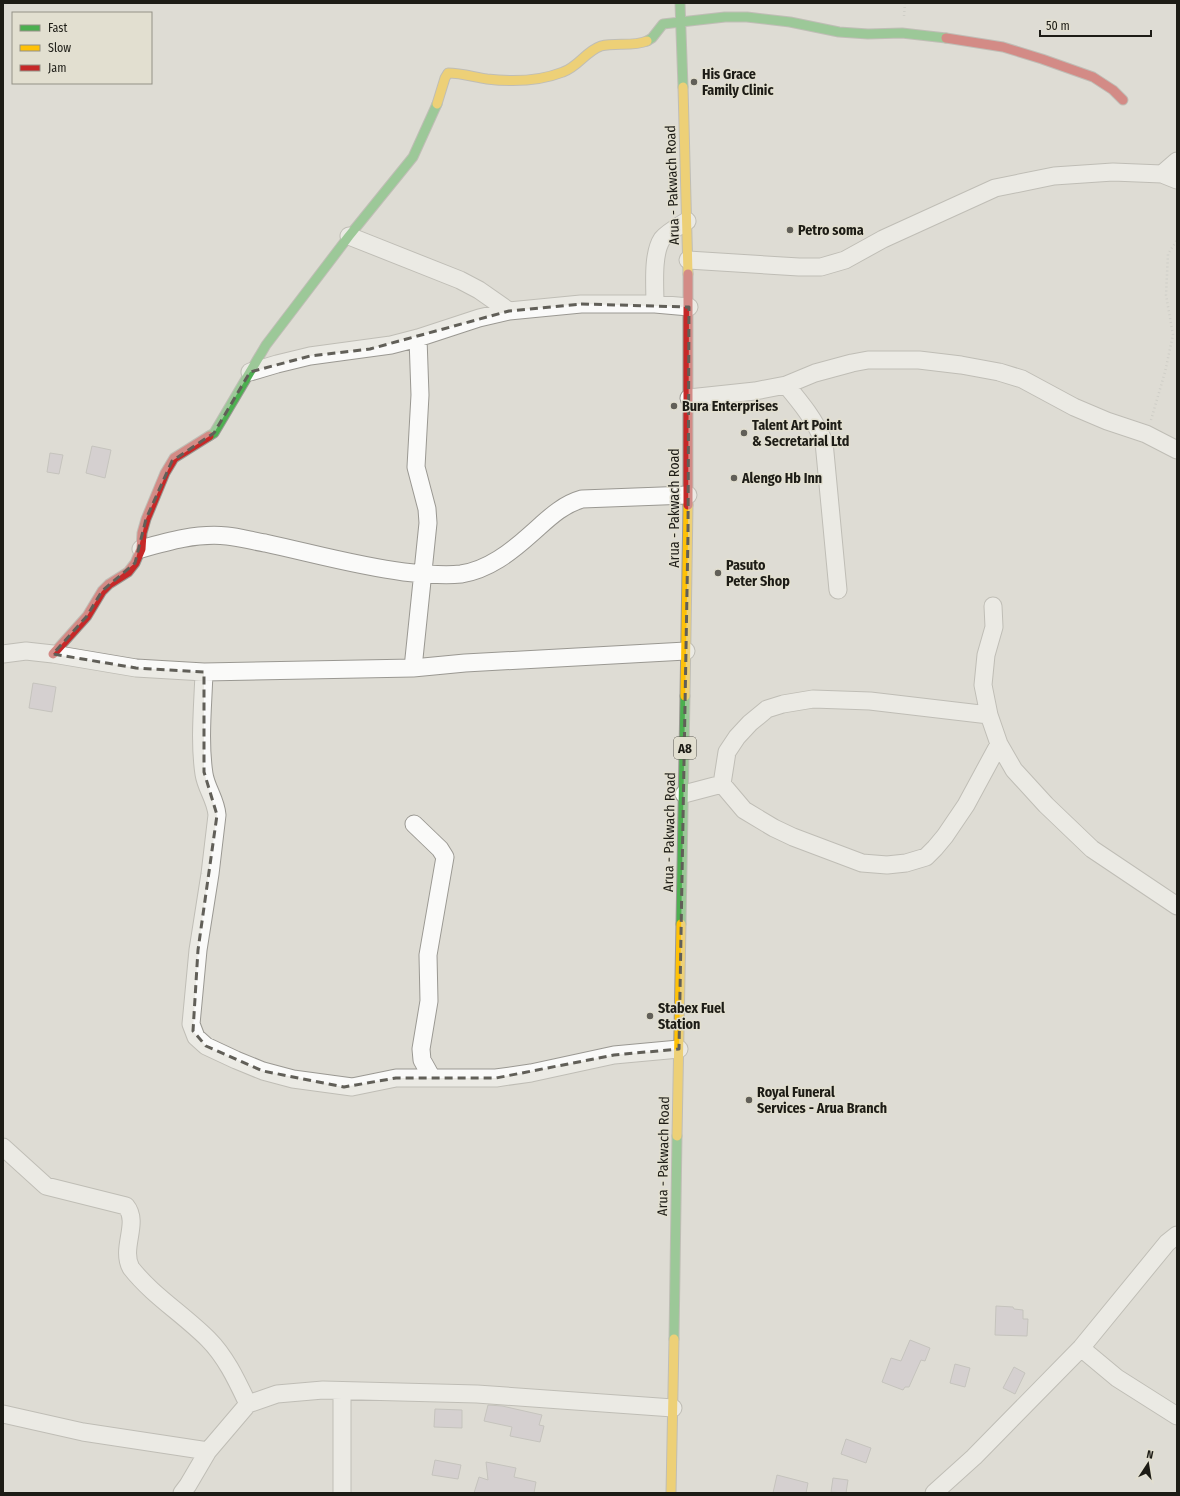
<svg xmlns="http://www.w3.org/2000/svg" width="1180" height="1496" viewBox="0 0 1180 1496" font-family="'Fira Sans Condensed',sans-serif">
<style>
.building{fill:#cac2cc;stroke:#a6a4a2}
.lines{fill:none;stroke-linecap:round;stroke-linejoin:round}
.street-casing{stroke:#9a9892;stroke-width:19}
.fast-casing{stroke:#9a9892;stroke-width:11}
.slow-casing{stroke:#9a9892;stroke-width:11}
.jam-casing{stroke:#9a9892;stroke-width:11}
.path{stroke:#bcbcb9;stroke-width:2.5;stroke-dasharray:1 3;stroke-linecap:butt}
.street{stroke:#fafaf9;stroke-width:17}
.fast{stroke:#4caf50;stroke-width:9}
.slow{stroke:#ffc107;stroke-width:9}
.jam{stroke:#c62828;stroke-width:9}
.marked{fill:none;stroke:#615f58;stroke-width:3;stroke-dasharray:8 5;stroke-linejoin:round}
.poi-dot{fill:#615f58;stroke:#e2dfd0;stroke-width:1.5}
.labels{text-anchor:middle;stroke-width:3;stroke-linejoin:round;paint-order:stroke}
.shield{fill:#e2dfd0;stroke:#58564e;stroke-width:1}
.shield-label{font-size:13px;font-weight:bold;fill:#1d1c16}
.poi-label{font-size:14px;font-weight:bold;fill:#1d1c16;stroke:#e2dfd0;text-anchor:start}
.street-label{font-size:14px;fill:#1d1c16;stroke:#e2dfd0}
</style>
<rect width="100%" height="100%" fill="#dedcd4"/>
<!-- building -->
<path class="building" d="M92 446 111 450 105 478 86 473Z
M50 453 63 455 59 474 47 472Z
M33 683 56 687 52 712 29 708Z
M996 1306 1013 1307 1014 1309 1023 1310V1319H1028L1027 1336 995 1335Z
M910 1340 930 1348 925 1361 921 1360 909 1387H905L903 1390 882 1382 891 1358 901 1361Z
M955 1364 970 1368 965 1387 950 1383Z
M1014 1367 1025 1373 1015 1394 1003 1388Z
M488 1405 502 1406 542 1415 539 1425 544 1426 540 1442 510 1436 512 1427 484 1421Z
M435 1409 462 1410V1428L434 1427Z
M846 1439 871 1448 866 1463 841 1454Z
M435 1460 461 1465 458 1479 432 1475Z
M486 1462 516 1468 514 1477 536 1482 534 1493H474L479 1477 488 1480Z
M777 1475 808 1483 806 1493H773Z
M833 1478 848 1480 846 1493 831 1492Z"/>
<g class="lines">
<!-- street casing -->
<g class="street-casing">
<path id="street" d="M1162 174 1177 161
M349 236 460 280 479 290 509 311
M688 260 799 267H821L845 260 883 239 995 188 1054 176 1113 172 1162 174 1177 180
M655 304C655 287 652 254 662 239 668 232 679 226 687 221
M250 372 277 364 310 356 391 345 418 338 479 318 509 311 581 304H655L689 307
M786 385C801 403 815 420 824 442L838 590
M689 398 755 391 786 385 815 373 852 363 868 360H919L961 365 999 372 1022 379 1074 407 1107 421 1146 434 1177 450
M141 549C169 541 197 533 227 536 239 537 252 541 265 543 311 553 357 566 404 572 423 574 442 576 461 574 488 570 511 552 531 534 547 520 561 505 582 499L688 495
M993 606 994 627 986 655 983 685 989 715 999 744 1014 770 1046 805 1092 849 1177 906
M3 654 26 651 53 654 136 668 204 672 413 668 465 663 686 651
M413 668 428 523 427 509 416 467 420 395 418 338
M204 672C203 705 199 741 204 774 206 788 216 800 217 815L210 874 198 950 191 1024 196 1037 206 1046 236 1060 263 1071 293 1079 352 1087 396 1078H496L531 1073 614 1055 679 1049
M722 784 744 810 774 828 793 837 862 863 887 865 906 863 926 857 935 848 945 836 966 805 999 744
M684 794 722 784 727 752 737 737 750 723 767 709 783 704 813 699 870 701 989 715
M414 824 440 849 445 857 428 955 429 1001 421 1049 422 1060 432 1078
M3 1147 46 1186 126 1206C140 1223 120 1248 131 1268 152 1295 183 1314 208 1339 226 1357 237 1381 248 1404
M1081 1348 1117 1378 1177 1416
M3 1414 83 1432 208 1451
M182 1493 188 1485 208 1451 248 1404 277 1394 323 1390 477 1394 673 1408
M342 1493V1391
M934 1493 974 1457 1081 1348 1167 1243 1177 1235"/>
</g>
<!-- fast casing -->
<g class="fast-casing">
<path id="fast" d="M680 3 683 87
M647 41 652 38 663 24 725 17H747L790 22 839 32 868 34 902 33 946 38
M209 436 214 433 266 345 349 236 413 157 437 104
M681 924 685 696
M674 1339 677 1136"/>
</g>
<!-- slow casing -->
<g class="slow-casing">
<path id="slow" d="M683 87 688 274
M437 104 445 78 448 73C461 73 474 77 487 79 512 82 540 81 563 72 578 67 586 51 601 46 616 42 632 47 647 41
M685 696 688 505
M677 1136 681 924
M671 1493 674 1339"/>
</g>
<!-- jam casing -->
<g class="jam-casing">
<path id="jam" d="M946 38 1003 47 1042 59 1093 77 1113 90 1123 100
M688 274V505
M53 654 87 616 102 591 109 584 128 572 135 563 141 549 142 533 146 519 165 473 174 458 209 436"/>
</g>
<!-- path -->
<path class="path" d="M904 16 905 3
M1151 420 1165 372 1173 335 1166 295 1168 254 1177 240"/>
<!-- street -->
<use href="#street" class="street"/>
<!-- fast -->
<use href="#fast" class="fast"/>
<!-- slow -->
<use href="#slow" class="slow"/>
<!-- jam -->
<use href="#jam" class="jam"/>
</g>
<!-- marked area -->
<path d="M0 0H1180V1496H0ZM581 304 689 307 688 534 679 1049 614 1055 496 1078H396L344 1087 263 1071 206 1046 193 1031 198 950 217 815 204 772V672L136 668 53 654 87 616 102 591 135 563 146 519 172 461 214 433 250 372 310 356 370 349 509 311Z" fill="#dedcd4" fill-opacity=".55" fill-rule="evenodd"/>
<path class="marked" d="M581 304 689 307 688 534 679 1049 614 1055 496 1078H396L344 1087 263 1071 206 1046 193 1031 198 950 217 815 204 772V672L136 668 53 654 87 616 102 591 135 563 146 519 172 461 214 433 250 372 310 356 370 349 509 311Z"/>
<!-- markers -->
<g class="poi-dot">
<circle cx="694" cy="82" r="4"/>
<circle cx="790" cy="230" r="4"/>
<circle cx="674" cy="406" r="4"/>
<circle cx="744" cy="433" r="4"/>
<circle cx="734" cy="478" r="4"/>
<circle cx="718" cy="573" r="4"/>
<circle cx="650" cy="1016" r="4"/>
<circle cx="749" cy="1100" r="4"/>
</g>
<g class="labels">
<!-- shield labels -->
<rect class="shield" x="674" y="737" width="22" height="22" rx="3"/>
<g class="shield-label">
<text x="685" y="753">A8</text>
</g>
<!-- poi labels -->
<g class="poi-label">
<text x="702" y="79">His Grace<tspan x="702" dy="16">Family Clinic</tspan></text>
<text x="798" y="235">Petro soma</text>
<text x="682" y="411">Bura Enterprises</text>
<text x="752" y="430">Talent Art Point<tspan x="752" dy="16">&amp; Secretarial Ltd</tspan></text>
<text x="742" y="483">Alengo Hb Inn</text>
<text x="726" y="570">Pasuto<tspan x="726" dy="16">Peter Shop</tspan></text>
<text x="658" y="1013">Stabex Fuel<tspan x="658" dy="16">Station</tspan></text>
<text x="757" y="1097">Royal Funeral<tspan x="757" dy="16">Services - Arua Branch</tspan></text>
</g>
<!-- street labels -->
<g class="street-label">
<text transform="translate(672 185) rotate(-92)" y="5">Arua - Pakwach Road</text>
<text transform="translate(674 508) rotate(-90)" y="5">Arua - Pakwach Road</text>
<text transform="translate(669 832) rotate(-89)" y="5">Arua - Pakwach Road</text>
<text transform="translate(663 1156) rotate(-89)" y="5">Arua - Pakwach Road</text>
</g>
</g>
<!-- border -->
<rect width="1180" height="1496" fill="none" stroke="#1d1c16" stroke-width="8"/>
<!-- legend -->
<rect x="12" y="12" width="140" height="72" fill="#e2dfd0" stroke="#939186"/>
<rect x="20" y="25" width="20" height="6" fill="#4caf50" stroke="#939186"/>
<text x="48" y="32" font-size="12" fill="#1d1c16">Fast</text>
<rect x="20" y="45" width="20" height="6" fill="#ffc107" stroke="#939186"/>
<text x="48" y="52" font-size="12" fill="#1d1c16">Slow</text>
<rect x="20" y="65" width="20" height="6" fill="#c62828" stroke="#939186"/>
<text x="48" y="72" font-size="12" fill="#1d1c16">Jam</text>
<!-- north arrow -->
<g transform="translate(1148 1464) rotate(12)" stroke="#e2dfd0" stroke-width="3" paint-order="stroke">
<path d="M0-3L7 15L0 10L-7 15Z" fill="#1d1c16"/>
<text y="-6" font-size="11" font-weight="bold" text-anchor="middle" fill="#1d1c16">N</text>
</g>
<!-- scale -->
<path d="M1040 30v6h111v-6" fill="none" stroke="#1d1c16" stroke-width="2"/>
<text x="1046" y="30" font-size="12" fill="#1d1c16" stroke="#e2dfd0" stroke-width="3" paint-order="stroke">50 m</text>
</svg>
